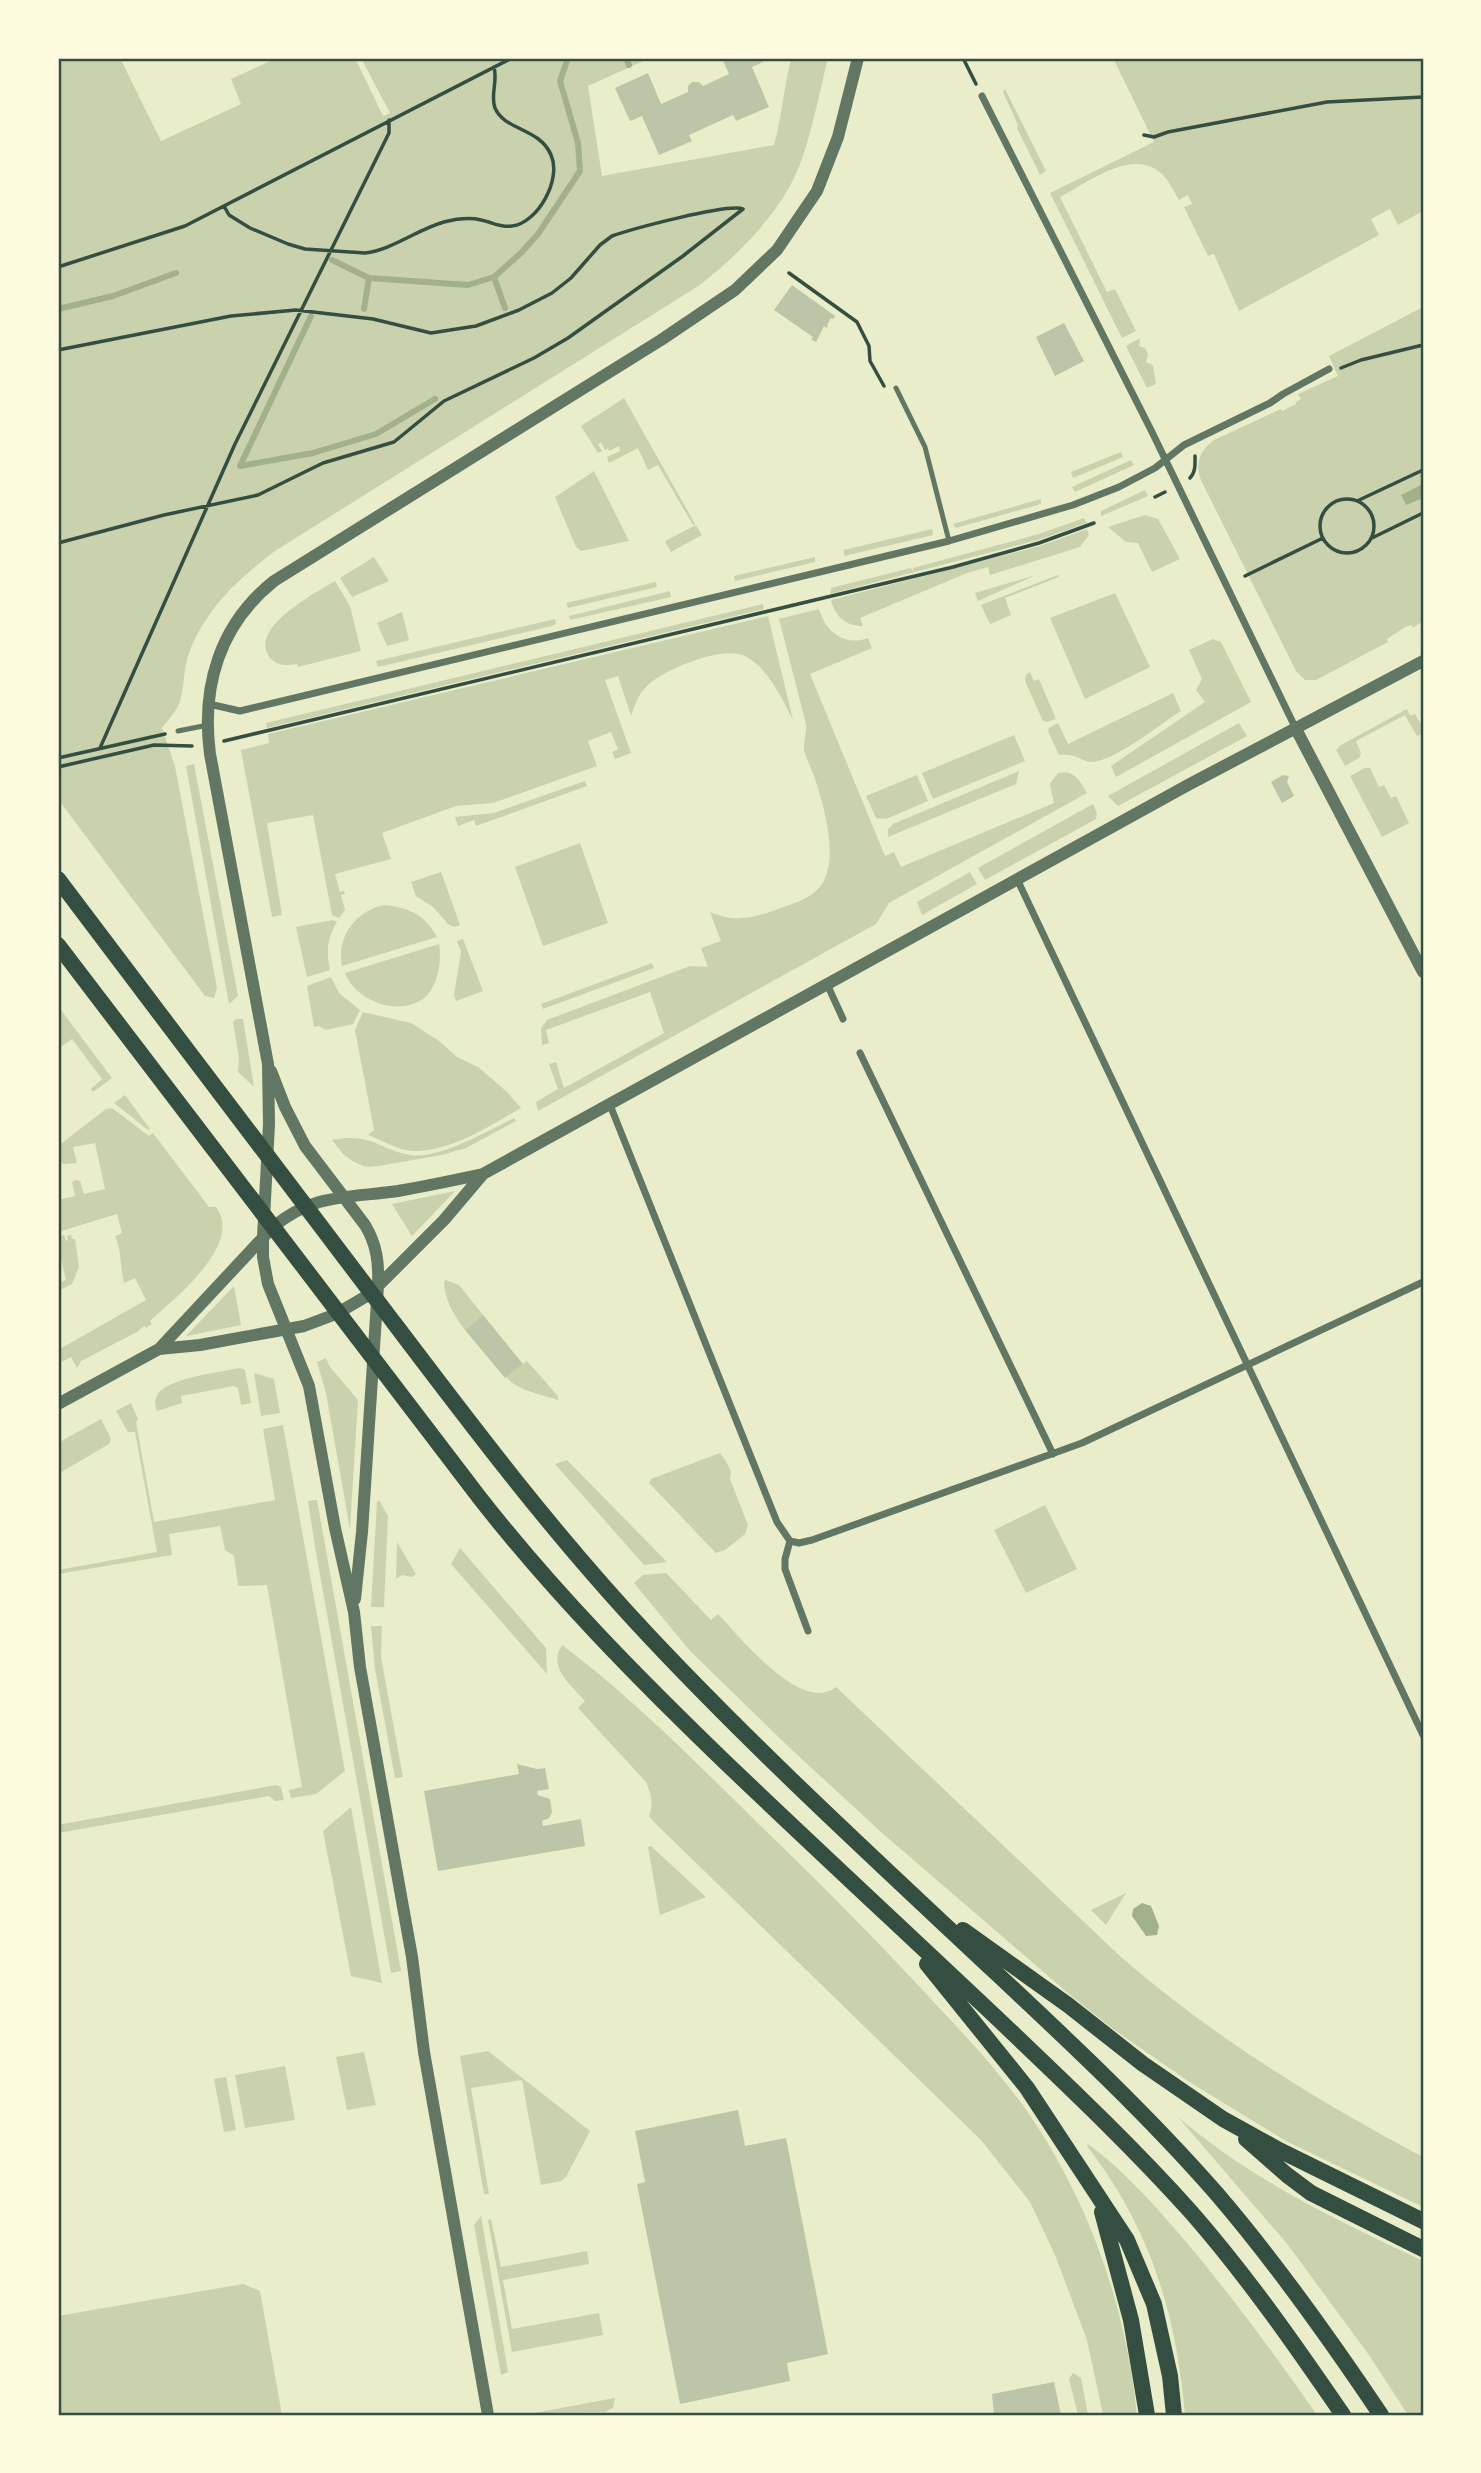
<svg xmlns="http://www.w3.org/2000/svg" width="1481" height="2473" viewBox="0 0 1481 2473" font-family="'Titillium Web',sans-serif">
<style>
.green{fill:#cad2ad}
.water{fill:#a3b18a}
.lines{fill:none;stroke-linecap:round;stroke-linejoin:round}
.stream{stroke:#a3b18a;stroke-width:6}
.building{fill:#bcc5a7}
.path{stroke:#344e41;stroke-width:3.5}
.service{stroke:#617663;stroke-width:5}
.minor{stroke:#617663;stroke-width:7}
.tertiary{stroke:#617663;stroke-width:12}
.primary{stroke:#344e41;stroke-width:16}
.neatline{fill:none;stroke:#344e41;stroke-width:2.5}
</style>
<rect width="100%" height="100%" fill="#e9edc9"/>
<!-- green -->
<path class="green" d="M58 58H120L161 141 241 104 231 79 277 58H355L383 116 390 113 361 58H650L588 86 602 176 774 145C782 116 784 87 791 58H828C819 94 808 155 790 186 768 225 735 257 700 285L275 551C238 579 206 608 189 653 183 669 185 685 180 701 177 712 168 719 162 728L175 766 217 988 214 998 205 996 58 799Z
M1113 58H1423V211L1398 225 1390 209 1371 219 1379 235 1239 311 1214 254 1208 256 1184 207 1192 204 1188 195 1179 200C1174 192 1170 183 1164 176 1135 145 1089 182 1060 197L1107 292 1115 289 1136 331 1122 338 1050 193 1154 142Z
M1005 89 1046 171 1040 175 1017 128 1018 125 1003 92Z
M1423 307V621L1413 628 1412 625 1405 627 1387 639 1388 642 1316 680H1305L1296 671 1200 478C1195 461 1201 450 1214 440L1281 409 1282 411 1296 404V402L1301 399 1298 394 1338 376 1329 356Z
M1140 338 1139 346 1145 348 1148 354 1146 362 1153 365 1156 384 1147 388 1126 346Z
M624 398 695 524 693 525 658 465 648 470 638 448 609 463 607 457 620 451 619 446 609 451 608 448 605 450 601 442 598 444 602 451 598 453 581 426Z
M1121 452 1123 457 1073 478 1071 472Z
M1131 460 1134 465 1075 492 1072 487Z
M594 471 629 541 581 551 576 547 555 497Z
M1145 490 1148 496 1101 516V511Z
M1041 499V504L956 528 953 524Z
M1145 515 1158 519 1180 559 1152 572 1138 543 1126 542 1108 527Z
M1084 518 1087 523 1038 540 830 594 831 588 911 568 913 571V568L1039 534Z
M696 525 702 535 671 552 665 541Z
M932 529 933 535 844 556V550Z
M1087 529 1089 535 1080 547 990 575 988 567 967 573 860 618 863 626C845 626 835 616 831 600L1040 546Z
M374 557 389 581 352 597 340 578Z
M815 557V562L735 581 734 576Z
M1036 575 978 601 975 593Z
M1058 575 1059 577 1005 598 1011 615 990 624 981 605Z
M335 581 350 606 361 651 298 667 297 664C286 666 275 666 268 655 252 627 313 594 335 581Z
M656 582 657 587 568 608 566 603Z
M670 591 671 597 570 620 569 616Z
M1115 593 1150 667 1085 699 1050 618Z
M763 604 764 609 267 728 266 723Z
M819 609C825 631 844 647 868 638L872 648 810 674 885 856 894 852 901 867 1054 803 1050 784 1058 773C1074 769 1080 781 1087 793L889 903 876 924 538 1111 536 1102 558 1089 549 1064 556 1062 564 1088 664 1033 650 992 546 1030 549 1043 542 1045 541 1028 547 1020 690 966 708 967 701 948 721 941 710 912C735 923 754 918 778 909 791 904 807 900 817 890 842 866 824 805 814 776 811 767 806 759 804 750 803 743 807 733 806 724L779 619Z
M402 612 409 640 387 646 377 623Z
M768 616 793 720C782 698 768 668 745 656 722 645 662 670 646 687 638 695 635 705 631 716L618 676 605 680 631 753 615 759 612 752 618 749 611 732 588 741 597 766 493 803 456 806 382 833 391 859 335 874 340 892 344 891 345 894 341 895 345 910 339 918 332 915 313 815 267 823 282 915 272 917 241 750 269 743 268 734Z
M555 619 556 624 552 626 378 667 376 661Z
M1213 639 1221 642 1251 702 1116 777 1111 766 1205 702 1196 690 1202 679 1189 650Z
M1030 672 1034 681 1039 679 1056 719 1047 722 1043 721 1025 681 1026 675Z
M1173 693 1181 711C1162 723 1112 763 1091 762 1080 761 1077 753 1059 755L1048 731 1049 728 1058 723 1068 744Z
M1407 709 1410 716 1415 714 1423 728V733L1417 736 1405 715 1356 741 1361 753 1359 758 1345 766 1336 750 1341 745Z
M1239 723 1247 736 1118 806 1108 796Z
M1014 735 1025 761 933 799 922 773Z
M194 764 238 996 229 1004 186 766Z
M1365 768H1370L1379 787 1384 785 1391 798 1396 796 1409 823 1382 837 1350 776Z
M1019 771 1016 784 888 837V829L893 824Z
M917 775 928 801 886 819 876 818 866 796Z
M585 781 587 786 476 826 474 820 458 826 455 817 494 813Z
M1093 804 1097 813 1096 819 985 880 978 868Z
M580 843 608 923 543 946 515 867Z
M441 872 460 925 454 927 448 924 433 907 416 896 411 882Z
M970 872 977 884 922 915 917 902Z
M385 905C410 908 425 915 437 937L342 966C336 937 356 910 385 905Z
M333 920 337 922C327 938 326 952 330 970L307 977 296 927Z
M463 939 483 991 456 1001 454 995 461 952 457 941Z
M439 944C442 960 438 988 423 999 397 1017 355 1000 345 973Z
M652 963 654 968 543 1009 541 1004Z
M331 977 339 993 360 1010 353 1024 326 1030 318 1026 314 1027 307 986Z
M58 1006 112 1078 93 1092 91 1089 102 1079 72 1039 58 1049Z
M363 1012 411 1023 419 1028 439 1041 457 1057 478 1067 506 1091 521 1108C489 1126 453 1151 415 1151 401 1152 382 1140 368 1135L374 1130 355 1030Z
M236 1019H243L254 1087 238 1072 239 1058 233 1022Z
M125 1095 150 1129 148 1130 114 1103Z
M112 1108 149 1136 153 1133 209 1207H216C244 1244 175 1298 150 1321L152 1324 146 1328 144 1326 137 1332 81 1361 77 1368 71 1357 58 1364V1350L146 1300 135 1278 124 1283C120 1267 122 1252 115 1236L122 1233 117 1214 58 1232V1200L75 1196 72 1182 76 1180 80 1181 84 1194 105 1189 95 1143 73 1147 77 1163 63 1164 58 1157V1146L106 1109Z
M527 1115 466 1148 442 1155 379 1166 366 1167 354 1162 343 1154 332 1140C373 1132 376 1149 411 1155 437 1160 490 1130 514 1118L516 1121Z
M455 1191 412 1236 392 1204Z
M64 1235 66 1241 68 1240 67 1236 71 1235 72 1239H75L79 1267 72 1284 58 1291V1283L66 1280 58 1248V1237Z
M446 1280 459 1285 483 1315 465 1330C454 1315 444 1299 444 1281Z
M234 1286 241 1325 187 1336V1335Z
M326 1358 330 1367 358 1400 350 1529 326 1393 317 1362Z
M527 1361 558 1396V1400C541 1394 518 1391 506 1377Z
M240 1368 245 1370 251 1403 241 1405 238 1388 234 1386 181 1396 182 1403 157 1411C155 1405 154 1400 158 1394 168 1378 221 1372 240 1368Z
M254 1373 274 1379 280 1413 261 1416Z
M131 1403 138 1419 136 1422 154 1522 275 1500 263 1429 283 1425 345 1771 316 1794 291 1798 289 1790 302 1787 267 1585 238 1586 234 1556 225 1550 220 1526 169 1534 172 1555 58 1574V1570L157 1552 135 1432H128L116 1411Z
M101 1419 111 1439 109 1444 58 1474V1443Z
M720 1453 726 1461 731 1472 730 1479 748 1525 745 1534 725 1550 716 1553 649 1483 651 1479Z
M567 1460 667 1562 644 1565 555 1464Z
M317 1500 401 1971 391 1973 315 1547 308 1501Z
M379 1500 388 1516 384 1607H371L377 1502Z
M1045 1505 1077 1569 1026 1593 994 1530Z
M397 1542 416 1574 412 1577 402 1575 396 1579Z
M460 1548 546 1648 547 1674 451 1564Z
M666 1573 711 1620 718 1614C739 1636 802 1715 836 1687L1121 1957C1213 2037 1316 2100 1423 2157V2207L1286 2141 1191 2083 1113 2029 1069 1994 881 1832 792 1750 691 1652 634 1583 643 1575Z
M371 1626H382L381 1657 403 1777 395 1778 375 1669Z
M562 1645C637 1701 702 1769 769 1834 824 1887 877 1941 929 1997 964 2034 999 2071 1029 2114 1090 2203 1126 2308 1137 2415H1103L1087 2340 1055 2255 1030 2202 981 2140 655 1823 649 1816C654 1803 651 1794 646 1782L578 1708 585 1701C571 1685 547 1667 562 1645Z
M276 1785 281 1787 284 1800 275 1801 269 1796 58 1833V1825Z
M351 1807 382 1983 351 1976 323 1831Z
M651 1846 706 1897 660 1915 648 1847Z
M1126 1893 1106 1925 1091 1910Z
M488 2051 590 2131 566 2177 561 2181 541 2185 522 2080 471 2088 489 2194H484L460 2056Z
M364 2052 376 2105 347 2110 336 2057Z
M285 2066 295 2120 245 2128 235 2075Z
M226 2077 236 2130 224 2132 214 2079Z
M1178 2117C1253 2181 1335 2219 1423 2261V2415H1408L1369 2355 1288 2245Z
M1088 2144C1126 2172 1157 2208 1187 2243 1233 2298 1276 2356 1317 2415H1185C1176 2312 1150 2228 1087 2146Z
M481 2216 508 2372 501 2375 474 2225Z
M491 2219 501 2267 587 2251 589 2264 503 2280 512 2329 599 2313 603 2335 512 2352 488 2220Z
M243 2284 260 2291 282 2415H58V2316Z
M1073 2373 1081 2378 1088 2415H1078L1069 2379Z
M615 2398 613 2408 605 2412 534 2413Z"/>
<!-- water -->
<path class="water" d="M1423 484V498L1406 505 1401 495Z
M1142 1903 1151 1906 1159 1926 1157 1935 1146 1936 1132 1916 1133 1909Z"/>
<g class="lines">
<!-- stream -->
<path class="stream" d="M626 58 629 65
M332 260 369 278 468 285 494 277 505 308
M494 277 521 253 538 234 580 171 578 143 560 81 568 58
M58 309 113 296 176 273
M364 309 369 278
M240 466 313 453 376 434 435 399
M240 466 311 316"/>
</g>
<!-- building -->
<path class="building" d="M722 58H761L763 62 752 67 769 107 736 121 733 115 689 135 692 141 659 155 642 116 630 121 615 88 648 73 661 104 688 92V86L692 82H699L703 86 729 74Z
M792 285 835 316 834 319 831 318 827 325 828 326 827 328 824 326 816 342 811 339 813 337 774 310Z
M1064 323 1084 361 1055 376 1036 337Z
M1283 775 1289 776 1287 782 1294 796 1282 803 1271 782Z
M483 1315 523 1364 505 1378 465 1330Z
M517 1764 537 1769 545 1768 549 1789 537 1791 538 1795 550 1799 552 1812 549 1818 542 1821 543 1826 581 1819 585 1846 438 1871 424 1791 519 1774Z
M738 2110 745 2146 786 2138 828 2354 787 2363 790 2381 680 2404 637 2184 645 2182 635 2131Z
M1054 2382 1061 2415H994L992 2394Z"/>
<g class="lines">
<!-- path -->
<path class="path" d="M963 58 976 84
M1144 135 1154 137 1168 132 1327 102 1423 97
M224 206 229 215 250 228 288 244 305 249 365 253C392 250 418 229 444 222 456 219 469 217 481 220 492 222 501 228 512 226 538 223 562 179 551 155 540 128 505 131 495 108 490 95 498 82 494 67
M58 267 185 226 512 58
M789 273 857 322 869 346 870 361 884 386
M58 350 231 316 296 310 373 319 431 333 476 326 519 310 552 293 571 278 600 245 612 236C632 229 728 203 743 209
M1341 368 1361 360 1423 345
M1190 478C1196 472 1195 463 1195 456
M1155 497 1165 492
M1320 526a27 27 0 1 1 54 0a27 27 0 1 1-54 0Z
M1357 501 1423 470
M1372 538 1423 513
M58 543 164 515 258 495 323 463 394 442 444 401 534 358 568 338 683 256 743 209
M1245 576 1323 538
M224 741 953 567 1039 543 1094 523
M100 748 235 444 389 133V120
M58 758 165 734
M58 767 154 745 192 746"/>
<!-- service -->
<path class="service" d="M896 388 925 447 949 541
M178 731 208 725"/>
<!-- minor -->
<path class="minor" d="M982 96 1152 432 1296 729
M209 704 240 711 949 541 1073 505 1119 487 1155 468 1184 445 1270 403 1283 394 1329 369
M1017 879 1423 1735
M827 984 843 1019
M860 1053 1053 1454
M610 1105 777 1522 790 1541
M790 1541 799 1543 812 1540 1082 1443 1423 1282
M790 1541 785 1559V1569L808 1631"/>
<!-- tertiary -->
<path class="tertiary" d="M1296 729 1423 972
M271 1071 285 1107 305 1146 365 1225C377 1245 379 1263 378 1286L362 1532 355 1599
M159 1349 200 1345 304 1326 336 1314 365 1297 378 1286 444 1220 483 1174
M58 1404 159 1349 272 1228C313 1193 349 1198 398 1191 427 1186 455 1180 483 1174L1188 785 1423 661
M488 2415 424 2052 412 1957 360 1667 354 1612 335 1528 309 1386 268 1284 263 1257V1237L269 1124 268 1064 210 754C201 686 220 624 274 581L661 340 735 290 777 250 817 191 838 137 858 58"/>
<!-- primary -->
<path class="primary" d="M58 879C167 1023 275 1167 385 1311 469 1422 553 1534 649 1636 758 1752 877 1861 993 1970 1070 2042 1148 2115 1217 2194 1277 2264 1330 2339 1381 2415
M58 945 479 1497C554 1593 638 1678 725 1762 815 1848 907 1933 998 2019 1064 2082 1130 2144 1191 2212 1247 2276 1295 2345 1343 2415
M963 1930 1068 2005 1143 2064 1223 2119 1279 2150 1423 2221
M927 1964 1027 2088 1127 2240 1154 2304 1170 2376 1174 2415
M1246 2139 1287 2175 1311 2193 1423 2249
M1102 2212 1131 2320 1147 2415"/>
</g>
<!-- border -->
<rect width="1481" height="2473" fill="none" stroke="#fefae0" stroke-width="119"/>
<rect x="60" y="60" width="1362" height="2354" class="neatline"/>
</svg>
